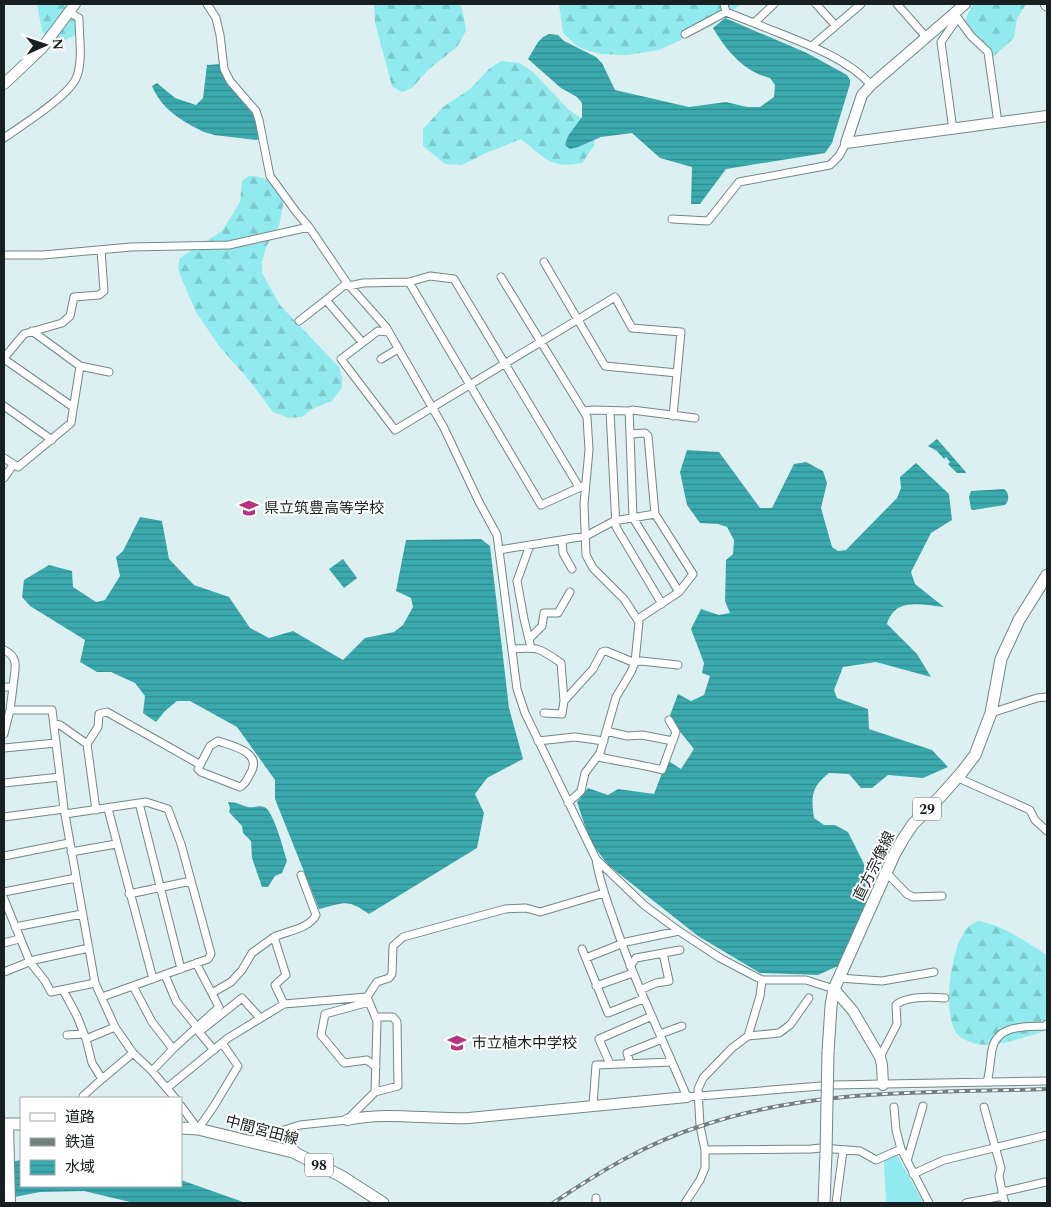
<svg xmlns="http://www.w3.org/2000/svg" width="1051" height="1207" viewBox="0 0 1051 1207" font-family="Spectral,'Noto Sans JP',serif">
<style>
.green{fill:#91ebee}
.forest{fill:url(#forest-firs)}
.water{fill:url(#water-rules)}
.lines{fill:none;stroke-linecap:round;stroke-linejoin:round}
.street-casing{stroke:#748686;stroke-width:9}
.secondary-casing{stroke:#748686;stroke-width:12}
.primary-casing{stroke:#748686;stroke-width:13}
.street{stroke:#fff;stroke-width:7}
.secondary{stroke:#fff;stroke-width:10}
.primary{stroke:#fff;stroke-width:11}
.rail-casing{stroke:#738081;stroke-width:4}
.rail{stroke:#fff;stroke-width:2;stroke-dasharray:5.5;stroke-linecap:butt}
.primary-bridge-casing{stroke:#748686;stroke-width:13;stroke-linecap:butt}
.primary-bridge{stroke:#fff;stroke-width:11}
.labels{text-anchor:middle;stroke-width:4;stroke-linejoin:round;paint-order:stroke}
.shield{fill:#fff;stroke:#5d6263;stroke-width:1}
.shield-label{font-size:14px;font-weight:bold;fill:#181f20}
.poi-label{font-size:15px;fill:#181f20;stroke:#fff;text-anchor:start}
.street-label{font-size:15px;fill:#181f20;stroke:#fff}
</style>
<defs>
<pattern id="forest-firs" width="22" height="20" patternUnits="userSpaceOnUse" patternTransform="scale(1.25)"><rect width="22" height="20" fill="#91ebee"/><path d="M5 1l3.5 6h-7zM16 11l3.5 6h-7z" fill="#7cc9cc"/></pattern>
<pattern id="water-rules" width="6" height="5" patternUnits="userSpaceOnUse" patternTransform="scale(1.25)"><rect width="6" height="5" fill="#3baaaf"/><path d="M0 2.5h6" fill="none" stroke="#318a8e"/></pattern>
</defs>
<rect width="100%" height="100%" fill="#ddf0f1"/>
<!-- green -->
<path class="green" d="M897 1155 923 1202 886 1203 884 1161Z"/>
<!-- forest -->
<path class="forest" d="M37 4H75L77 28 74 36 63 41 50 42 42 31Z
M374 4H460L463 12 466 31 457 47 429 69 412 88 401 92 392 86 375 23Z
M559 4H741L713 25 659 50 627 55 600 54 578 47 563 33Z
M974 4H1026L1017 19 1014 38 994 56C977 40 954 28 974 4Z
M501 61 519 63 532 71 569 110 593 127 595 134 594 146 582 163C549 169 545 158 521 139L484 154 462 165 445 164 423 146V129L443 107 470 89 489 69Z
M249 176C269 176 276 184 284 200L279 226 266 247 262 262V273L280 305 339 367 342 377V388L332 401 312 409 302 417 289 418 273 412 249 380 219 346 196 312 180 275 178 268 180 258 222 231 240 202 242 181Z
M978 921C1003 925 1026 942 1047 955V1030C1031 1036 993 1048 976 1044 972 1043 962 1039 959 1036 940 1018 951 944 968 927 971 924 975 923 978 921Z"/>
<!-- water -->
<path class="water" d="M725 18 807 53 847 75 850 80V84L832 143 825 153 726 169 700 204H691L692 167 660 158 632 133 601 137 578 147 570 149 565 145 568 136 582 117V103L577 97 561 88 528 59 538 42 543 37 549 34 558 35 564 41 596 57 602 63 615 90 689 107 726 102 747 107H760L774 97 775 85 770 78C744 72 726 50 713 28Z
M220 64 223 77 254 113 259 138 257 140 214 135C210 133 204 133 200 130 180 120 161 108 152 86L157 83 175 98 196 105 203 98 207 65Z
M937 439 965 471 966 473H957L948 464 950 462 946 457 944 459 937 451 928 446Z
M687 450 719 452 760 508H772L794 464 806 462 823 471 827 483 821 508 832 547 838 551 846 550 897 498 901 488 900 477 916 463 949 494 952 520 931 533 911 572 915 584 944 607C922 605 895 597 887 624L917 654 931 677 876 662 843 667 834 690 837 698 868 709 869 729 932 750 948 767 923 778 888 775 872 788H861L849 774 829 773C811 787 811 797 814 818L824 825H835L848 832 864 864 867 909 857 933 838 966 818 975 760 973 698 936 608 865 590 841 577 802 588 788 608 795 618 789 654 794 667 760 681 769 694 749 669 718 678 694 691 701 704 695 710 676 702 673 704 663 691 629 701 609 719 615 730 613 725 601 726 560 733 554 734 540 727 527 718 524 700 523 687 505 680 472Z
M1004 489C1010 493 1009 501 1005 505L973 510 971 509 969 497 971 491Z
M140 517 162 521 169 559 194 585 229 597 250 628 269 638 293 631 343 660 365 638 394 632 403 625 413 607 411 598 396 591 406 540 481 539 490 546 509 708 523 759 487 778 475 794 484 813 477 848 369 914C346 898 345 903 319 909L275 799V780L237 727 190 701H177L165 711 156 722 143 713 145 696 135 683 111 672H97L80 662 85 640 30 606 22 597 24 580 49 565 72 571 73 587 96 602 105 600 120 576 116 557 123 551Z
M343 559 357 578 344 588 329 569Z
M228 802C236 802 241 805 248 807 253 808 259 805 264 807 273 809 284 851 287 861L282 873 275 876 268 887H262L252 858 251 841 243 833 242 826 229 812 230 808Z
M21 1160V1186H181V1180L246 1203H134L84 1191 40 1192 4 1199V1163Z"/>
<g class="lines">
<!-- street casing -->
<g class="street-casing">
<path id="street" d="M207 4 216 18 220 35 224 69 230 81 256 111 259 120 270 176 297 213 309 227 347 283 386 327 444 428 479 502 497 535 517 689 525 713 596 859 644 905 679 931 720 958 762 980H806L834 989
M724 4 726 12
M774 4 754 23C790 38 845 55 871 85
M816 4 835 25
M897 4 926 37
M954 13 971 36 988 52 998 123
M685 34 726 12 754 23
M812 46 861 4
M953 130 941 42 957 19
M4 138C21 126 71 95 77 76 83 59 79 37 79 18L69 12
M672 219 708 221 739 182 830 165 839 156 846 143
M4 255H43L131 247 229 245 309 227
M544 262 605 366 677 373
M501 277 587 417 589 450 584 504 586 555 593 568 624 599 639 622 635 662 631 672 616 697 600 753 585 773 581 791 568 803
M409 282 541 505 583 486
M349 286 363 283 409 282 430 276 454 279 579 487
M326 300 347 283
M299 321 326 300 362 342
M389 332 378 331 341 359 395 430 615 297 632 328 681 332 673 416
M4 358 24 334 62 323 70 316 74 297 99 295 104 291 101 250
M4 359 73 407
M381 359 398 349
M80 366 109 372
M4 406 52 440
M584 411 593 410 629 411 630 434 645 433 648 436 655 514 693 574 679 592 638 619
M610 411 616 527 662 604
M629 411 632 410 695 418
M630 434 633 518 679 592
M4 458 18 467 71 423 80 366 32 331
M4 478 13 465
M562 540 563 553 572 569
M530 545 517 581 524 619 531 648
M499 550 586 536 614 521 655 514
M529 639 542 626 544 613H558L570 592
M512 649C540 647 539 648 561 663L564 701
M4 650C21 658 14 671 13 687
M635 662 641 661 678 665
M4 687H13L10 710 4 734
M10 710H52L64 809 95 983 115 1027 133 1053 152 1071 175 1098
M544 713 562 714 564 701 593 669 602 652 606 651 635 663
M991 713 1037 698 1047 697
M54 724 60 725 87 744 98 727 99 714 107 712 199 764
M606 731 627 736 642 735 673 741
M218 741C232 746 264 752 250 774 247 779 246 784 240 787L201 772 198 769 210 746Z
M538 741 575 737 604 741
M87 744 96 810
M4 748 56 743
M599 757C620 762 641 764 662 770L676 732 669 720
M956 777 1030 810 1035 820 1047 831
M4 783 60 777
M139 803 181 969
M108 809 153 979
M65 814 146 802 168 809 181 844 211 954 208 959 102 997
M4 817 64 809
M71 852 116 844
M4 856 69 843
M596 859C599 879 606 899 613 918 633 979 662 1037 687 1097L833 1085 1047 1081
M886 872 907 894 913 897 942 896
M4 892 76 878
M129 894 191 881
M4 899 30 962 45 981 51 992 95 983
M15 927 82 914
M274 937C287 931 309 929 316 915L301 875
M4 943 19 939
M582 949 608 1013 643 999
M586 958 626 942 679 931
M630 966 636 958 680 950
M4 972 34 960 89 948
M165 975 176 1001 197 1027
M838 978 882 981 934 972
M133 986 152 1022 173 1049 219 1007 196 963
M596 986 633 973
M63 990 77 1016 86 1039 115 1027
M640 990 656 983 669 981 663 953
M212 993 231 982 242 970 252 953 274 937 286 975 275 985 284 1004
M369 1002 325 1014 321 1035 344 1063 367 1060 376 1067
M660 1034 682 1026
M67 1035 84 1034
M748 1036 779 1033 790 1025 809 998
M86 1039 92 1063 102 1079 133 1053
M214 1050 199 1032 242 998 260 1018
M880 1057 897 1024 896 1005C906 996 932 997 945 998
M630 1063 627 1053 662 1039
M610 1064 599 1039 652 1016
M152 1071 173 1049
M987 1082C990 1072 990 1061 992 1050 997 1024 1025 1027 1045 1026L1047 1024
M167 1088 228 1038 284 1004 367 997 377 982 389 978 392 974 393 946 403 937 505 909 526 908 540 912 604 893
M375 1092 398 1086 397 1022 393 1017H375
M83 1096 102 1079
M593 1105 596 1065 672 1062
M181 1106 198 1129 214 1106 238 1066 222 1043
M894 1107 896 1130 901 1149 929 1203
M984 1107 1001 1168 999 1176 1003 1196
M284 1130 285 1138 297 1152
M252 1140 300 1125 347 1120 375 1092 377 1021 367 997
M705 1150 811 1149 821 1148 860 1151 876 1160 901 1149
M907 1161 923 1106
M913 1174 944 1160 1047 1135
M1002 1192 1046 1182
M596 1203V1198
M685 1203 700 1180 705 1168V1150L700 1126 698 1089 703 1078 732 1048 748 1036 760 996 762 980
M836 1203 843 1151
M966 1203 1003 1196 1005 1203"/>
</g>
<!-- secondary casing -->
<g class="secondary-casing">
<path id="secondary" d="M965 4 871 85 862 95 846 143 1047 116
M4 84 42 48 75 4
M834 989 853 1011 880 1057 882 1065 883 1085
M347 1120C387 1111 429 1120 469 1118L687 1097
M8 1124 10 1203"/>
</g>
<!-- primary casing -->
<g class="primary-casing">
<path id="primary" d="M1046 4 1047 5
M828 1052 831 1006 834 989 894 855 903 839 913 824 940 797 962 772 975 755 991 713 1001 659 1019 620 1047 575
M4 1124H21
M181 1128 198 1129 293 1152 341 1176 383 1203
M824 1203 826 1153"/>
</g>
<!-- street -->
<use href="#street" class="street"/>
<!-- secondary -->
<use href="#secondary" class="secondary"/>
<!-- primary -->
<use href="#primary" class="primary"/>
<!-- rail casing -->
<g class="rail-casing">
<path id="rail" d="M553 1203C599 1172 647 1143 701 1126 812 1088 931 1093 1047 1089"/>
</g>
<!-- rail -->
<use href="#rail" class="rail"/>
<!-- primary-bridge casing -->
<g class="primary-bridge-casing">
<path id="primary-bridge" d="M826 1153 828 1052"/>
</g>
<!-- primary-bridge -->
<use href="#primary-bridge" class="primary-bridge"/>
</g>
<!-- icons -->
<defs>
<g id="school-bare" transform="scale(1.5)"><path d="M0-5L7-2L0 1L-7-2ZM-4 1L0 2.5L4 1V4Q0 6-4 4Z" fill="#b5347f" stroke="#fff" stroke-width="2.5" paint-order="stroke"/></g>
</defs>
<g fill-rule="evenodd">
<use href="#school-bare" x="249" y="508"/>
<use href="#school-bare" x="457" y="1043"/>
</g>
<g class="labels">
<!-- shield labels -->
<g class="shield">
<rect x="913" y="797.5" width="28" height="23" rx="4"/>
<rect x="305" y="1153.5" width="28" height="23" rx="4"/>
</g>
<g class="shield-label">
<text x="927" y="814">29</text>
<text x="319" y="1170">98</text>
</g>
<!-- poi labels -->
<g class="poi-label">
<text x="264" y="513">県立筑豊高等学校</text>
<text x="472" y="1048">市立植木中学校</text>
</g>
<!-- street labels -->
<g class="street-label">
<text transform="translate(874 866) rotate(-64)" y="5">直方宗像線</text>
<text transform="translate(262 1130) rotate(15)" y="5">中間宮田線</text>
</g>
</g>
<!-- border -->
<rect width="1051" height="1207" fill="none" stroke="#181f20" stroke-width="10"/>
<!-- legend -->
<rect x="20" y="1097" width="162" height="90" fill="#ffffff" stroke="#a3a5a6"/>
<rect x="30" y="1113" width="25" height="8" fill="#ffffff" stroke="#a3a5a6"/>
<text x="65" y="1122" font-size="15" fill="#181f20">道路</text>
<rect x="30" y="1138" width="25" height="8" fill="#738081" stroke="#a3a5a6"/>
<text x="65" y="1147" font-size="15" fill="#181f20">鉄道</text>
<rect x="30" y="1160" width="25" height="15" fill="url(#water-rules)" stroke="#a3a5a6"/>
<text x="65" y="1172" font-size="15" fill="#181f20">水域</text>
<!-- north arrow -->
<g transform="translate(45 45) rotate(87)" stroke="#ffffff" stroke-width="4" paint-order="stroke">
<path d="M0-4L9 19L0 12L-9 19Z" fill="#181f20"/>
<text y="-8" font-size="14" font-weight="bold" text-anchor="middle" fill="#181f20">N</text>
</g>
</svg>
